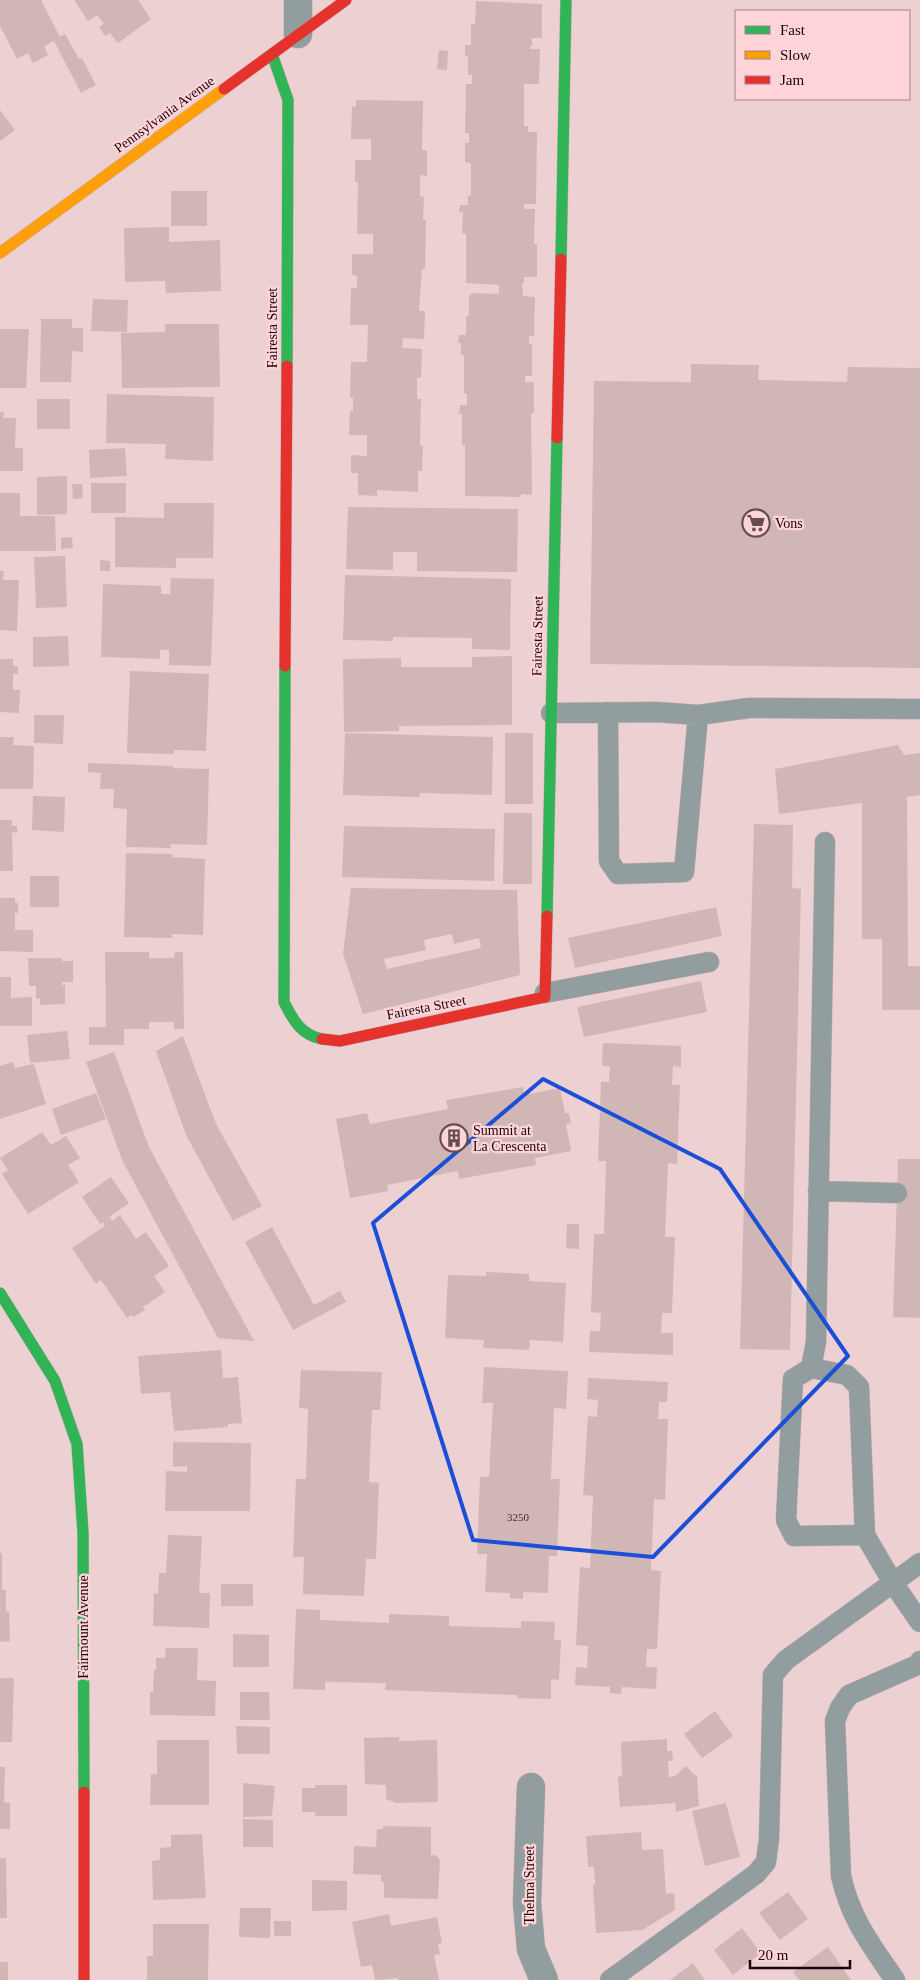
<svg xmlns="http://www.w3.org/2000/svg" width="920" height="1980" viewBox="0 0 920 1980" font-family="Georgia,serif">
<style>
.building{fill:#d0b7b6;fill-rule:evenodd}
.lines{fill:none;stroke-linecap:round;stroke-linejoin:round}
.lane-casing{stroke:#c5aeb0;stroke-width:21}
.street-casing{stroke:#c5aeb0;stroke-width:29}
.fast-casing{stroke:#c5aeb0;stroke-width:12}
.slow-casing{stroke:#c5aeb0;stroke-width:12}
.jam-casing{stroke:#c5aeb0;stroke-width:12}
.lane{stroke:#919d9e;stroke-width:20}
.street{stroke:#919d9e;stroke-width:28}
.fast{stroke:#30b455;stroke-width:11}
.slow{stroke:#ff9f0a;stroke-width:11}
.jam{stroke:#e5322d;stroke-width:11}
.marked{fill:none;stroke:#1d4ed8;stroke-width:4;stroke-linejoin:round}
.labels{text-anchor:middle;stroke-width:4.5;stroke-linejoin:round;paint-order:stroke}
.number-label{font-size:11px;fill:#483234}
.street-label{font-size:14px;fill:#1a0508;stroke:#fed4d8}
.poi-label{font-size:14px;fill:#1a0508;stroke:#fed4d8;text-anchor:start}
</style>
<rect width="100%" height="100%" fill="#edd0d2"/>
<!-- building -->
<path class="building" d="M0 0H41L60 37 65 34 79 59 82 58 96 85 81 93 54 41 44 46 48 55 33 63 28 53 17 59 0 26Z
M74 0H138L151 19 118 43 110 33 105 36 99 27 104 24 97 15 88 21Z
M476 1 542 4V38H532V46H530V49H540L539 84H524V126H528V132H537L536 204H524V207L525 209H535L534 244H537V277H524V283H522L523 296 535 297 534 336H529V344H532V376H525V382H534V413H531L532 495 521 494V497L466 496 465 494V445H462V414H459L460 405H467V394L464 393V355H461V343H458L459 335H466V316H469V295H472L471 293 499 294V285L466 283V234L462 233 463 212H459L460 205H468V195L471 196V164L465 162V143H469V133H465L466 84H472V75H468V56H465V45H471V24H475Z
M439 50 448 51 447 70 437 69Z
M356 100 423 101 422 150 427 151V176L420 175V196L424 197 423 220H426L425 269H422L419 311H425L424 339 403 338 402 348 422 349 421 377 417 378V399H421L420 446H423L422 471H418V492L377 490V496L358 495V473H351V455L367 456V435H349L350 411H353V398H350L351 362H367L368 325H350L351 288H357V276L352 275V254H373V234H357L358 182H355V160H371V139H351L352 106 356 107Z
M0 110 15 130 0 141Z
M171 191H207V226H171Z
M169 227V242L220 240 221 291 166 293 165 281 125 282 124 228Z
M93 299 128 300 127 332 91 331Z
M41 319H72V328H83V352L72 351 71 382H40Z
M165 324H219L220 387 122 388 121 333 165 332Z
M0 329H29L26 388H0Z
M691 364 759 365 758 380 847 382 848 367 920 368V668L590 664 594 381 691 382Z
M107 394 214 397 213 461 165 459 166 444 106 443Z
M37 399H70V429H37Z
M0 412H4L3 418H16L15 448H23V471H0Z
M125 448 127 476 90 478 89 450Z
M67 476V514L37 515V477Z
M91 483H126V513H91Z
M72 484H82L83 498 73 499Z
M0 493H20V516H55L56 551H0Z
M164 503H214L213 558H176V568L115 567V517L164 518Z
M348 507 518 509 517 572 417 571V552H393V570L346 569Z
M72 537 73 548 61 549V538Z
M65 556 67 607 36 608 34 557Z
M100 560 110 561V571H100Z
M0 571H4L3 580H19L17 631 0 630Z
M345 575 511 579 510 650 472 649V638L393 637V641L343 640Z
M171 578 214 579 211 666 169 665V650H160V659L101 657 103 584 161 586V594H170Z
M68 636 69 666 33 667V637Z
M512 656V725L399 726V731L344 732 343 659 401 658V667H472V657Z
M0 659H13V666H18V674H13V690H20L19 713 0 712Z
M130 671 209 674 206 751 174 750V754L127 753Z
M34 715H64L63 744 34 743Z
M345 733 493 737 492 795 420 793 419 797 343 795Z
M505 733H533V804H505Z
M0 737H14L13 745 34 746 33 789H0Z
M898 745 904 755 920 753V795L907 797 908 966H920V1010H882V939H862V803L779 814 775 769Z
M88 763 173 766V768L209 769 207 845 170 844 171 848 126 847 127 809 113 808 114 789H100L101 773 88 772Z
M33 796 65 797 64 832 32 830Z
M504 813H532V884H503Z
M0 820H12V826H17V833L12 832 13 871H0Z
M754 824 793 825 792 888 801 889 790 1350 740 1349Z
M344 826 495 829 494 881 342 877Z
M126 853 172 854V857L205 859 203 935 172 934V938L124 937Z
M30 876H59V907H30Z
M351 888 517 890 520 975 363 1014 343 954ZM452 934 454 944 479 938 481 948 387 969 384 959 426 950 424 940Z
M0 898H15V903H18V913H15V930H33V952L0 951Z
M716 907 722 936 575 968 568 938Z
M105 952H149V958H174L175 952H183L184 1029H174V1022H149V1029H124V1045H89V1027H106Z
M28 958H62V961H73V982H62V985H65V1004L40 1005V999L36 998V986H29Z
M0 977H11V998L32 997V1026H0Z
M701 981 707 1012 584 1037 577 1007Z
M67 1031 70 1059 30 1063 27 1035Z
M183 1036 216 1124 262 1206 233 1221 186 1135 156 1051Z
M603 1043 681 1046V1067L673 1066 672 1085H680L677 1164 668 1163 665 1237H675L672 1313H662L661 1333H673V1355L589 1352 590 1331H600L601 1313 591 1312 594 1234H604L606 1161H598L601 1082H609L610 1066H602Z
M114 1052 149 1147 254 1341 218 1338 123 1162 86 1062Z
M13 1062 15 1068 34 1064 46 1104 0 1119V1066Z
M523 1087 524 1095 560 1088 565 1113H569L571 1123 566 1124 571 1151 535 1158 536 1165 459 1179 458 1171 387 1185 388 1191 350 1198 336 1119 367 1113 370 1124 448 1109 446 1100Z
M96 1093 106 1119 61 1135 52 1109Z
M42 1132 51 1145 66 1136 80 1158 68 1165 79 1182 28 1214 2 1174 8 1170 0 1158Z
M898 1159H920V1318L893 1317Z
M111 1177 129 1203 105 1220 110 1217 112 1221 120 1215 136 1239 146 1232 169 1266 154 1276 165 1292 143 1307 145 1310 133 1317 132 1315 127 1318 101 1280 96 1284 72 1248 105 1226 103 1222 100 1224 82 1197Z
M567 1224H579V1249L566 1248Z
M272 1227 314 1305 340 1291 346 1302 293 1330 245 1242Z
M486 1272 529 1274V1281L566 1283 563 1342 530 1340 529 1350 483 1348 484 1340 445 1338 448 1275 486 1276Z
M221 1350 223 1378 238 1377 242 1423 228 1424V1427L174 1431 170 1392 141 1394 138 1356Z
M484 1367 568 1371 566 1409 554 1408 551 1479H560L557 1556H549L548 1593 523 1592V1599L510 1598V1593L485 1592 487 1554H477L480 1477H489L493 1403H482Z
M301 1370 382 1372 380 1410H372L369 1482 379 1483 376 1559H366L364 1596 303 1594 304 1557H293L296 1479H306L308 1409 299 1408Z
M588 1378 668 1382 667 1402H659L658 1419H668L665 1500 654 1499 651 1570 661 1571 657 1649H647L646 1667H657L656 1689 622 1687 621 1694 610 1693V1687L575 1685 576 1667 587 1668 588 1646 576 1645 580 1567 590 1568 593 1496 583 1495 588 1416 597 1417 598 1400 587 1399Z
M173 1442 251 1443 250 1511H165L166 1471 187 1472V1466L173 1467Z
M168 1535 202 1536 199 1593H210L209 1628 153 1626 154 1593 158 1594 159 1573H166Z
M0 1553H2V1590H6V1612L9 1611 10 1641 0 1642Z
M221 1584H253V1606H221Z
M296 1609 320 1610V1620L389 1623V1614L449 1616V1626L521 1628V1621L555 1622 554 1640H561L559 1680 551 1679V1699L517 1698V1695L385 1690 386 1683 325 1682V1690L293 1689Z
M233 1634 269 1635V1667H233Z
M166 1648H198L197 1680 216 1681 215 1716 150 1715V1692H153L154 1670H156V1658H165Z
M0 1678H14L12 1742H0Z
M240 1692H269L270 1720H240Z
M715 1711 733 1736 702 1758 684 1734Z
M236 1726 270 1727V1754H237Z
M399 1737V1741L437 1740 438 1802 396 1803 386 1799V1785L365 1784 364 1738Z
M667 1739V1751H672L673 1761H668L669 1777 675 1776 686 1766 694 1775H697L699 1806 676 1812 675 1803 620 1807 618 1777 622 1776 621 1742Z
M157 1740H209V1805H150L151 1774H157Z
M0 1767H5L4 1802 10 1803V1829H0Z
M243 1783 275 1786 272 1816 243 1817Z
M315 1785H347V1816H315V1812H302V1788H315Z
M726 1803 740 1857 705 1866 692 1811Z
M243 1819 273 1820V1847H243Z
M383 1826 431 1827V1855L438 1856V1859H440L438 1899 384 1898V1882H381V1875L353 1874 354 1846 376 1847 377 1829H383Z
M641 1832 642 1850 663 1849 666 1894 674 1893 675 1910 642 1930 596 1933 593 1885 595 1884 594 1867H588L586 1836Z
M202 1834 206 1898 153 1900 152 1861 160 1860V1848L171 1847V1835Z
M0 1858H6L7 1918H0Z
M312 1880 347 1881V1910L312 1911Z
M788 1892 808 1919 780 1940 759 1913Z
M240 1908H271L270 1938 239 1937Z
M389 1914 391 1926 437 1917 442 1943 438 1944 440 1954 434 1955 439 1980H398V1978L375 1980 372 1965 361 1967 352 1922Z
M274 1921H291V1936H274Z
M153 1924H209L208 1980H147V1956H153Z
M742 1928 761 1953 733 1975 714 1950Z
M828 1947 851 1980H799L793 1972Z
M0 1962H8V1980H0Z
M693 1963 705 1980H670Z"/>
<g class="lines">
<!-- lane casing -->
<g class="lane-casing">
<path id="lane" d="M608 712 609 861 618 874 684 872 698 715
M551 713 656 712 698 715 749 708 920 709
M545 993 709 962
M818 1191 897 1193
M811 1368 816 1342 825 842
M865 1535 794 1536 786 1520 793 1379 811 1368 847 1375 859 1387 865 1535 893 1583 920 1622
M610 1980 756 1874 766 1862 769 1839 773 1675 786 1660 920 1563
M895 1980C870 1943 851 1920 841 1876L835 1721 840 1708 849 1695 917 1665 920 1661"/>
</g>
<!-- street casing -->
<g class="street-casing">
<path id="street" d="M298 0V34
M531 1787 527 1903 531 1949 544 1980"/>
</g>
<!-- fast casing -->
<g class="fast-casing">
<path id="fast" d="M272 54 288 100 287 366
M561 259 566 0
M285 666 284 1002C293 1020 301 1035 322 1039
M547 916 557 438
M0 1293 55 1381 77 1444 83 1533 84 1792"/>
</g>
<!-- slow casing -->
<g class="slow-casing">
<path id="slow" d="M0 253 224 89"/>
</g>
<!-- jam casing -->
<g class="jam-casing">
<path id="jam" d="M224 89 346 0
M557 438 561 259
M285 666 287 366
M322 1039 340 1041 545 997 547 916
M84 1792V1980"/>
</g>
<!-- lane -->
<use href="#lane" class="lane"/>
<!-- street -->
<use href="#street" class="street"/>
<!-- fast -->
<use href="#fast" class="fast"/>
<!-- slow -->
<use href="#slow" class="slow"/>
<!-- jam -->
<use href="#jam" class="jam"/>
</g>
<!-- marked area -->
<path class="marked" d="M543 1079 720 1169 848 1356 653 1557 473 1540 373 1223Z"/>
<!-- icons -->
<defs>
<g id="supermarket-ring" transform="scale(1.4375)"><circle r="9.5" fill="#fed4d8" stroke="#644c4f" stroke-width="1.5"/><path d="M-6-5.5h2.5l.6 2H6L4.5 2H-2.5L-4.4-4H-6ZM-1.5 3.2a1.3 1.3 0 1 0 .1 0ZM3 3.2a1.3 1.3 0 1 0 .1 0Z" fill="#644c4f"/></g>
<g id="building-ring" transform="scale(1.4375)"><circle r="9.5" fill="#fed4d8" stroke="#644c4f" stroke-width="1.5"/><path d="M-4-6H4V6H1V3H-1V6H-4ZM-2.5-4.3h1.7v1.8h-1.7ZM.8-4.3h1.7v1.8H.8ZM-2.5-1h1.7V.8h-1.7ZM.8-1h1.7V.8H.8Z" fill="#644c4f"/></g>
</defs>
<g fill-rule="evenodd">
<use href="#supermarket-ring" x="756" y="523"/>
<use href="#building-ring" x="454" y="1138"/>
</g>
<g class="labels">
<!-- number labels -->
<g class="number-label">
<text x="518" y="1521">3250</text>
</g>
<!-- street labels -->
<g class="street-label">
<text transform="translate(164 114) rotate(-36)" y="5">Pennsylvania Avenue</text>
<text transform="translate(272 328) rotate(-90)" y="5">Fairesta Street</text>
<text transform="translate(537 636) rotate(-89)" y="5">Fairesta Street</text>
<text transform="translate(426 1007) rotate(-11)" y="5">Fairesta Street</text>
<text transform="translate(83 1627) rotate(-90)" y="5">Fairmount Avenue</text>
<text transform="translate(529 1885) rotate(-90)" y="5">Thelma Street</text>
</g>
<!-- poi labels -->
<g class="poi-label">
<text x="775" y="528">Vons</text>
<text x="473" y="1135">Summit at<tspan x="473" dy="16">La Crescenta</tspan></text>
</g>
</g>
<!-- legend -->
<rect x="735" y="10" width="175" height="90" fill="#fed4d8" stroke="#a38185"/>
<rect x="745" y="26" width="25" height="8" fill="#30b455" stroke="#a38185"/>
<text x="780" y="35" font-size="15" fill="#1a0508">Fast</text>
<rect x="745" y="51" width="25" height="8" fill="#ff9f0a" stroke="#a38185"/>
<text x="780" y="60" font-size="15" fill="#1a0508">Slow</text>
<rect x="745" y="76" width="25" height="8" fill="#e5322d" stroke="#a38185"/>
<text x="780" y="85" font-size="15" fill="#1a0508">Jam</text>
<!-- scale -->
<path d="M750 1960v8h100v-8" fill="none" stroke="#1a0508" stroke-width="2.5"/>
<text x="758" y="1960" font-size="15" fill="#1a0508" stroke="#fed4d8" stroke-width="4" paint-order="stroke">20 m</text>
</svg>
